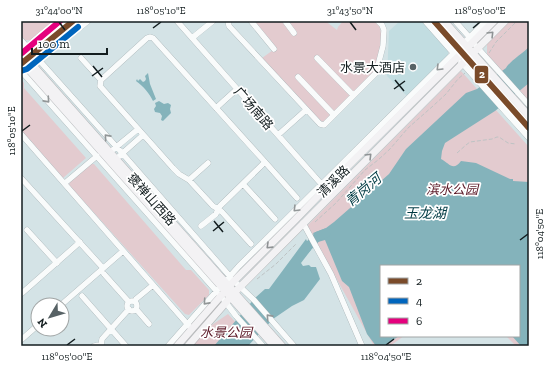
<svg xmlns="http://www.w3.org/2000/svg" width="550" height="367" viewBox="0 0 550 367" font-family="'Zilla Slab','Noto Sans SC',serif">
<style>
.built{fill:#c2dde1}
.green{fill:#e3cbcf}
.water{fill:#84b3bb}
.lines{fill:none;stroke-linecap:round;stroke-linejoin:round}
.river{stroke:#84b3bb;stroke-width:9}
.minor-casing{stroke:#a1adb0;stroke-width:6}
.major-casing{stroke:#b7b8ba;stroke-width:8}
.path{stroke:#bec3c4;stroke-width:1;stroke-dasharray:4 2;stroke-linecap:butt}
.minor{stroke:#f9fbfb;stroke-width:5.5}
.major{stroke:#f3f2f4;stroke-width:7}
.bus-1-casing{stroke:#fff;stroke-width:9}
.bus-2-casing{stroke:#fff;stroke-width:9}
.bus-3-casing{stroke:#fff;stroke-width:9}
.bus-1{stroke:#7a4b2a;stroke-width:6}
.bus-2{stroke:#0065bd;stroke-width:6}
.bus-3{stroke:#e5007d;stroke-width:6}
.oneway{stroke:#8e9294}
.oneway2{stroke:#929798}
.ticks{fill:none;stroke:#131d1f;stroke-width:1.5}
.poi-dot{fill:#576265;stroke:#fff;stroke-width:1.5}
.labels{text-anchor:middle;stroke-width:3.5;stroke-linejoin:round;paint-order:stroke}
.poi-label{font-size:13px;fill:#131d1f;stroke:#fff;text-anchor:end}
.street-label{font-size:13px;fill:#131d1f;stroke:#fff}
.park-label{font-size:13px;font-style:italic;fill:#5c1a28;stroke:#fff}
.water-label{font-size:14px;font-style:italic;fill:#003a43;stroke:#fff}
.line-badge{stroke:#fff;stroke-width:1.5}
.badge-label{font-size:11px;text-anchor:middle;font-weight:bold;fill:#fff}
.neatline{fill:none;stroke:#131d1f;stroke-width:1.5}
.ticks-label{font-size:10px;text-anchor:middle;fill:#131d1f}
</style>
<rect width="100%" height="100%" fill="#d4e3e6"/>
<!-- built -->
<path class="built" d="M400 21H422L448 49V57L407 96 387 76 389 31Z"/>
<!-- green -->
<path class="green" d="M21 21H62L39 40H23L21 38Z
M254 21H327L328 23 337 30 338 27 343 21H340H375L380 27 382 40 374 71 322 124 262 58 276 48Z
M509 21H529V103L487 56V43Z
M461 71 529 147V346H516L506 336H519V266H381V336H404L390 346H374L307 226Z
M21 79 24 83V88L86 158 63 178 21 130Z
M91 164H94L186 270H191L209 290V295L189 315 185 314 69 185 70 182Z
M228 314 250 338 244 346H188L197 335Z"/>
<!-- water -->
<path class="water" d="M529 47V83L495 111 445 143 442 151 441 159C449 163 453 172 461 161L476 163 510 179H513V181L529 182V346H521L512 336H519V266H381V336H399L384 346H376L367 334 349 287 342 281 325 240 318 242 313 233 326 228 334 222 389 174 406 149 466 93 477 89 506 68C509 62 523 53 529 47Z
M148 73 150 84 156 99 153 101C149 93 144 87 136 81L137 79 138 81 140 79 143 82 145 81 146 79 145 76Z
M159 101 164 104 168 103 171 105 170 109 171 113 163 121 161 120 162 116 160 113 155 112 154 109 156 106 155 103Z
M306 239 311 250 301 263 303 266 309 265 311 267H316L320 279 304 300 292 306 273 319 248 346H214L255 298 265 289H269Z"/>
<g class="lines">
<!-- river -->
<path class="river" d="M301 254 318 236 326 233"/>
<!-- minor casing -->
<g class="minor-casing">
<path id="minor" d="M177 21 331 195
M228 21 229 26 320 124 324 125 376 73 383 46 384 30 382 25 378 21
M251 21 274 49
M285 21 294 33
M425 21 455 55
M455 21 471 39
M150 37 153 38 265 162 220 206 218 209 213 206 189 180 179 174 173 168 100 86 101 80 147 38Z
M192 38 213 21
M21 40 122 153 234 281 254 300 294 346
M476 46 529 105
M25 49 38 37 58 21
M81 58 101 80
M317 58 353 95
M37 62 88 21
M461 62 529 138
M21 71 219 294
M298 77 334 115
M216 108 237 89
M21 134 189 326
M278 135 306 110
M110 152 138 129
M116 159 143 135
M265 162 297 198
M21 178 103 268
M189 180 208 163
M65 183 97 156
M243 184 275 219
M303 223 331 274 362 346
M201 226 216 214 218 209 222 212 251 244
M27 230 57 263
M104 274 129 302
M21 294 80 242
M82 296 126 346
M224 300 236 316 263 346
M127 306a5 5 0 1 1 10 0a5 5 0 1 1-10 0Z
M135 302 136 299 153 285
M61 305 123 251
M136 309 149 324
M21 340 38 325
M94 346 101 345 102 339 129 309
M168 346 205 304 239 266 486 21"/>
</g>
<!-- major casing -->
<g class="major-casing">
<path id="major" d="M434 21 529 128
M444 21 529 116
M21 52 282 346
M21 61 274 346
M24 61 73 21
M177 346 234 281 295 220 325 189 494 21
M188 346 235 292 505 21"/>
</g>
<!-- path -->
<path class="path" d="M489 53 496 42 517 21
M457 153 466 145 470 142 492 139 497 137H499L508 143 516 144
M315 222 336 203 365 170 378 160 390 149 408 128 433 106 446 94 458 79 465 73
M257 279 276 264 297 243"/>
<!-- minor -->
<use href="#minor" class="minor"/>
<!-- major -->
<use href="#major" class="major"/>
<!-- bus-1 casing -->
<g class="bus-1-casing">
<path id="bus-1" d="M434 21 529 128
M21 61 22 63 73 21"/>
</g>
<!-- bus-2 casing -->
<g class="bus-2-casing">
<path id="bus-2" d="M21 71 27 69 78 27"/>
</g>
<!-- bus-3 casing -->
<g class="bus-3-casing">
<path id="bus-3" d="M22 53 60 21"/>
</g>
<!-- bus-1 -->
<use href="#bus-1" class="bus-1"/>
<!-- bus-2 -->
<use href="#bus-2" class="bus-2"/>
<!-- bus-3 -->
<use href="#bus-3" class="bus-3"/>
</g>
<!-- one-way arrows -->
<defs><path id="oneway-chevron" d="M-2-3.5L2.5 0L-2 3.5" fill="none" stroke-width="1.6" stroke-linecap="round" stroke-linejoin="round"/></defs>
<g class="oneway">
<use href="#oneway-chevron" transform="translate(491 34) rotate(-45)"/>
<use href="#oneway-chevron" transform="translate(369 156) rotate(-45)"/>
<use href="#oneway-chevron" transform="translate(269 246) rotate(136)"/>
</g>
<g class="oneway2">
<use href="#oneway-chevron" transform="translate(439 68) rotate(135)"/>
<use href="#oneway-chevron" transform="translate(47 100) rotate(48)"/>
<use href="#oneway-chevron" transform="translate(107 137) rotate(-132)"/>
<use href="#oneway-chevron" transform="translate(296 209) rotate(135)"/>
<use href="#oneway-chevron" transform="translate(206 302) rotate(132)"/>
<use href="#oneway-chevron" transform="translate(269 317) rotate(-132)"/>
</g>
<!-- ticks -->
<path class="ticks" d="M59 22 65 30M350 22 356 30M153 28 161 22M473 28 480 22M93 66 102 77M92 76 103 68M395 80 404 91M394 89 405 81M22 131 30 125M214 221 223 232M213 231 224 222M520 240 528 234M67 345 75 339M386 345 394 339"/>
<!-- markers -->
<circle class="poi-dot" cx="413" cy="67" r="4"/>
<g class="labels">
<!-- poi labels -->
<g class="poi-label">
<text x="405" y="72">水景大酒店</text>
</g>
<!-- street labels -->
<g class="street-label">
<text transform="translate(254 108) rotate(49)" y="5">广场南路</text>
<text transform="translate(333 181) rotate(-45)" y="5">清溪路</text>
<text transform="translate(152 199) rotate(48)" y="5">褒禅山西路</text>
</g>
<!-- park labels -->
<g class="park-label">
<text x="452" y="194">滨水公园</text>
<text x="226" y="337">水景公园</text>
</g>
<!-- water labels -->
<g class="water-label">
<text transform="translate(363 190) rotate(-40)" y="5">青岗河</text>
<text x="425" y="218">玉龙湖</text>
</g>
</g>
<rect class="line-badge" x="474" y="65" width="15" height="19" rx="4" fill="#7a4b2a"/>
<g class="badge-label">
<text x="482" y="78">2</text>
</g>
<!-- border -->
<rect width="550" height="367" fill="none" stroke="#ffffff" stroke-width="44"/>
<!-- legend -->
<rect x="380" y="265" width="140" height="72" fill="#ffffff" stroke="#a1a5a5"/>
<rect x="388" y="278" width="20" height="6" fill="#7a4b2a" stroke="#a1a5a5"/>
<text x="416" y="285" font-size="12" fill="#131d1f">2</text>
<rect x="388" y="298" width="20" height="6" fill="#0065bd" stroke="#a1a5a5"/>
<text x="416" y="305" font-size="12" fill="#131d1f">4</text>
<rect x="388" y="318" width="20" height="6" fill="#e5007d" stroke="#a1a5a5"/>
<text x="416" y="325" font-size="12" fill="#131d1f">6</text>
<!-- north arrow -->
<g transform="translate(50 317) rotate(232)"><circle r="19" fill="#ffffff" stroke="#a1a5a5"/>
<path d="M0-3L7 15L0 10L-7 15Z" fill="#576265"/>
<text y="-6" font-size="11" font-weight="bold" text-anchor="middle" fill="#131d1f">N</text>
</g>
<!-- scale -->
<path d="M32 48v6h75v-6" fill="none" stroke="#131d1f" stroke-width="2"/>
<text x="38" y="48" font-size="12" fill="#131d1f" stroke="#ffffff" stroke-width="3" paint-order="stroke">100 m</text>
<rect x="22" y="22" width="506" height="323" class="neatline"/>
<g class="ticks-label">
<text x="59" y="14">31°44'00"N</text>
<text x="161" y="14">118°05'10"E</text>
<text x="350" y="14">31°43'50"N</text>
<text x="480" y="14">118°05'00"E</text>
<text transform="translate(11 131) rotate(-90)" y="4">118°05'10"E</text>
<text transform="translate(539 234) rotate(-90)" y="4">118°04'50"E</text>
<text x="67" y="360">118°05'00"E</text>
<text x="386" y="360">118°04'50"E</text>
</g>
</svg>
